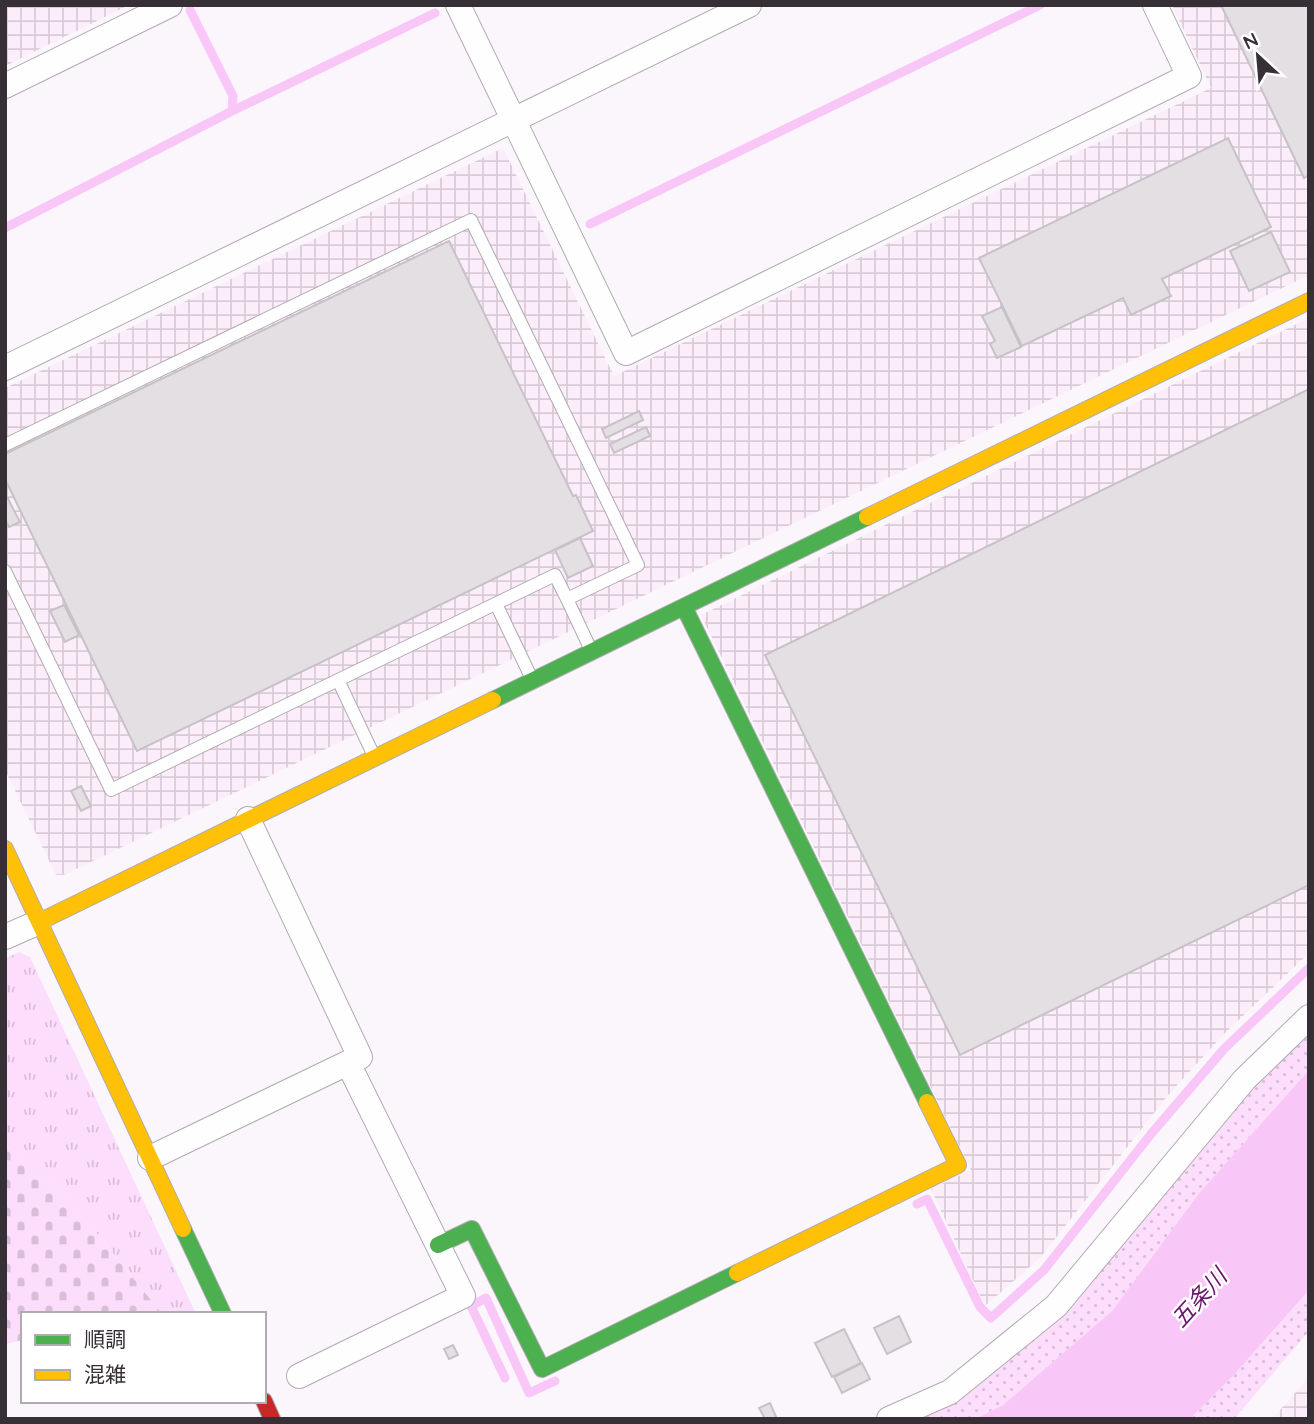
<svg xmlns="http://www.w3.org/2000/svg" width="1314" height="1424" viewBox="0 0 1314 1424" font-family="Quicksand,'Noto Sans JP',sans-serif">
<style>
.industrial{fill:url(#industrial-grid)}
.grass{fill:url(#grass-dots)}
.cemetery{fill:url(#cemetery-stones)}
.park{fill:url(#park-tufts)}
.water{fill:#f9c6f8}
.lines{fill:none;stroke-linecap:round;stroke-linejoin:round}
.stream{stroke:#f9c6f8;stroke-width:9}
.building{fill:#e4dfe3;stroke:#c6c2c6;stroke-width:2}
.lane-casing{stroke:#b0abb0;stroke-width:14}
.street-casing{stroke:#b0abb0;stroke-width:26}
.fast-casing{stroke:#b0abb0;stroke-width:18}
.slow-casing{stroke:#b0abb0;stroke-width:18}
.jam-casing{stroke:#b0abb0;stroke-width:18}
.lane{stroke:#fefefe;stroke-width:12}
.street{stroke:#fefefe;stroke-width:24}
.fast{stroke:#4caf50;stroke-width:16}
.slow{stroke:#ffc107;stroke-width:16}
.jam{stroke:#c62828;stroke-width:16}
.labels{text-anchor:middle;stroke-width:5;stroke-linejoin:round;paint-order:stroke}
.water-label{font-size:23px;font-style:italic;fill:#69186b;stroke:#fff}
</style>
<defs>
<pattern id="industrial-grid" width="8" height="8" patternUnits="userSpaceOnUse" patternTransform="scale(1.75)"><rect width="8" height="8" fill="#fcedfb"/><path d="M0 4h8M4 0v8" fill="none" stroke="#d9ccd8"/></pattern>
<pattern id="grass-dots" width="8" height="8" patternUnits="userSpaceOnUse" patternTransform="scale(1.75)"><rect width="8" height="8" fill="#fcddfb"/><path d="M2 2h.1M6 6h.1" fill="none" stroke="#d9bed8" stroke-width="1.8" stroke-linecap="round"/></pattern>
<pattern id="cemetery-stones" width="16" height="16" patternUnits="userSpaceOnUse" patternTransform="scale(1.75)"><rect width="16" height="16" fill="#fcddfb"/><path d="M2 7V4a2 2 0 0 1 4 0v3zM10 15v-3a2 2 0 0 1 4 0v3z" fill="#d9bed8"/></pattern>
<pattern id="park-tufts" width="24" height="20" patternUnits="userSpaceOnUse" patternTransform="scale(1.75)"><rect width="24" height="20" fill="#fcddfb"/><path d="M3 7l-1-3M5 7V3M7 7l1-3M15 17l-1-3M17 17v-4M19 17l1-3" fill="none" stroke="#d9bed8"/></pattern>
</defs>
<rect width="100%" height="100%" fill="#fbf6fb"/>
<!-- industrial -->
<path class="industrial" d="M5 5H129L5 66Z
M1172 5H1309V275L64 875H56L5 770V388L503 148 614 376 1211 88Z
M1309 318V953L1223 1035 1169 1094 1040 1258 985 1306 931 1189 971 1170 701 615Z
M1309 1377V1419H1272Z"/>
<!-- grass -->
<path class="grass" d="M1309 1029V1070L1200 1192 1112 1311 1003 1405 975 1419H907L956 1396 1249 1087Z
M1309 1290V1331L1234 1419H1190L1233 1376Z"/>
<!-- cemetery -->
<path class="cemetery" d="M5 1144C67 1190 112 1253 161 1312L23 1314V1340L5 1344Z"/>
<!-- park -->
<path class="park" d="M19 952 30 957 196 1314H162C114 1254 67 1191 5 1144V959Z"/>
<!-- water -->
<path class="water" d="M1309 1070V1290L1233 1376 1190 1419H975L1003 1405 1112 1311 1200 1192Z"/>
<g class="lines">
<!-- stream -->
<path class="stream" d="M232 111 435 13
M590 224 1040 5
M5 228 232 111 233 96 190 10
M917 1204 927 1199 980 1307 991 1318 1044 1270 1151 1134 1224 1049 1309 968
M505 1378 471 1306 486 1298 529 1393 555 1381"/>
</g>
<!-- building -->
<path class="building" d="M1221 5H1309V175L1304 178Z
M1228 138 1271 227 1162 279 1171 296 1131 315 1123 298 1022 346 979 258Z
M1271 232 1290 272 1249 291 1230 251Z
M449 241 573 496 576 495 593 531 137 751 5 479V454Z
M1002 307 1021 347 997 358 990 344 995 341 982 316Z
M1309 389V885L960 1055 765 655Z
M639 411 643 420 606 438 602 429Z
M646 427 650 436 614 453 610 444Z
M5 493 20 522 9 527 5 519Z
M580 538 593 566 568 578 555 550Z
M64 605 79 635 65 642 50 611Z
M81 786 91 806 81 811 71 791Z
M899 1316 911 1342 887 1354 874 1328Z
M844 1329 861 1363 832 1377 815 1343Z
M453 1345 458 1355 449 1359 444 1349Z
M862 1363 870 1379 842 1393 834 1377Z
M770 1403 777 1419H765L759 1408Z"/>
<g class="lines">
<!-- lane casing -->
<g class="lane-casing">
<path id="lane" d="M5 445 471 220 638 565 567 599 555 575 111 790 5 571
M567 599 590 648
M496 604 531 677
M338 680 374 756"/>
</g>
<!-- street casing -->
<g class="street-casing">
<path id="street" d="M458 5 626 353 1189 76 1155 5
M5 86 170 5
M5 368 749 5
M5 937 39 922
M150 1158 360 1057 248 819
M299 1376 463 1296 348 1063
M889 1419 950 1392 1056 1306 1244 1080 1309 1017"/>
</g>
<!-- fast casing -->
<g class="fast-casing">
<path id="fast" d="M684 607 927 1102
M493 700 867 517
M183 1229 223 1314
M438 1245 472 1229 542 1369 737 1273"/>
</g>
<!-- slow casing -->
<g class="slow-casing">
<path id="slow" d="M867 517 1309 301
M5 849 183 1229
M39 922 493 700
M737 1273 958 1165 927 1102"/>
</g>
<!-- jam casing -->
<g class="jam-casing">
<path id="jam" d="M264 1401 272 1419"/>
</g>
<!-- lane -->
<use href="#lane" class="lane"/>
<!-- street -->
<use href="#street" class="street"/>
<!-- fast -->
<use href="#fast" class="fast"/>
<!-- slow -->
<use href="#slow" class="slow"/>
<!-- jam -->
<use href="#jam" class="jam"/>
</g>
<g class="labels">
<!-- water labels -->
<g class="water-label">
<text transform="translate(1199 1298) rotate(-48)" y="8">五条川</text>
</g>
</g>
<!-- border -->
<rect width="1314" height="1424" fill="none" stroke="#363036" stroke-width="14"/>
<!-- legend -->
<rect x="21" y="1312" width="245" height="91" fill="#ffffff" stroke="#afacaf" stroke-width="2"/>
<rect x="35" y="1335" width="35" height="10" fill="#4caf50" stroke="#afacaf" stroke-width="2"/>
<text x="84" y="1347" font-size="21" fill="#363036">順調</text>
<rect x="35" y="1370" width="35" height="10" fill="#ffc107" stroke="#afacaf" stroke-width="2"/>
<text x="84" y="1382" font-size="21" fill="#363036">混雑</text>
<!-- north arrow -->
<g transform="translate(1258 56) rotate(334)" stroke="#ffffff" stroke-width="5" paint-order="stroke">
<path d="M0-5L12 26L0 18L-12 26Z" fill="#363036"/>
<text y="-10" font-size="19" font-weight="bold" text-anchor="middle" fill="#363036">N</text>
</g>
</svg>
